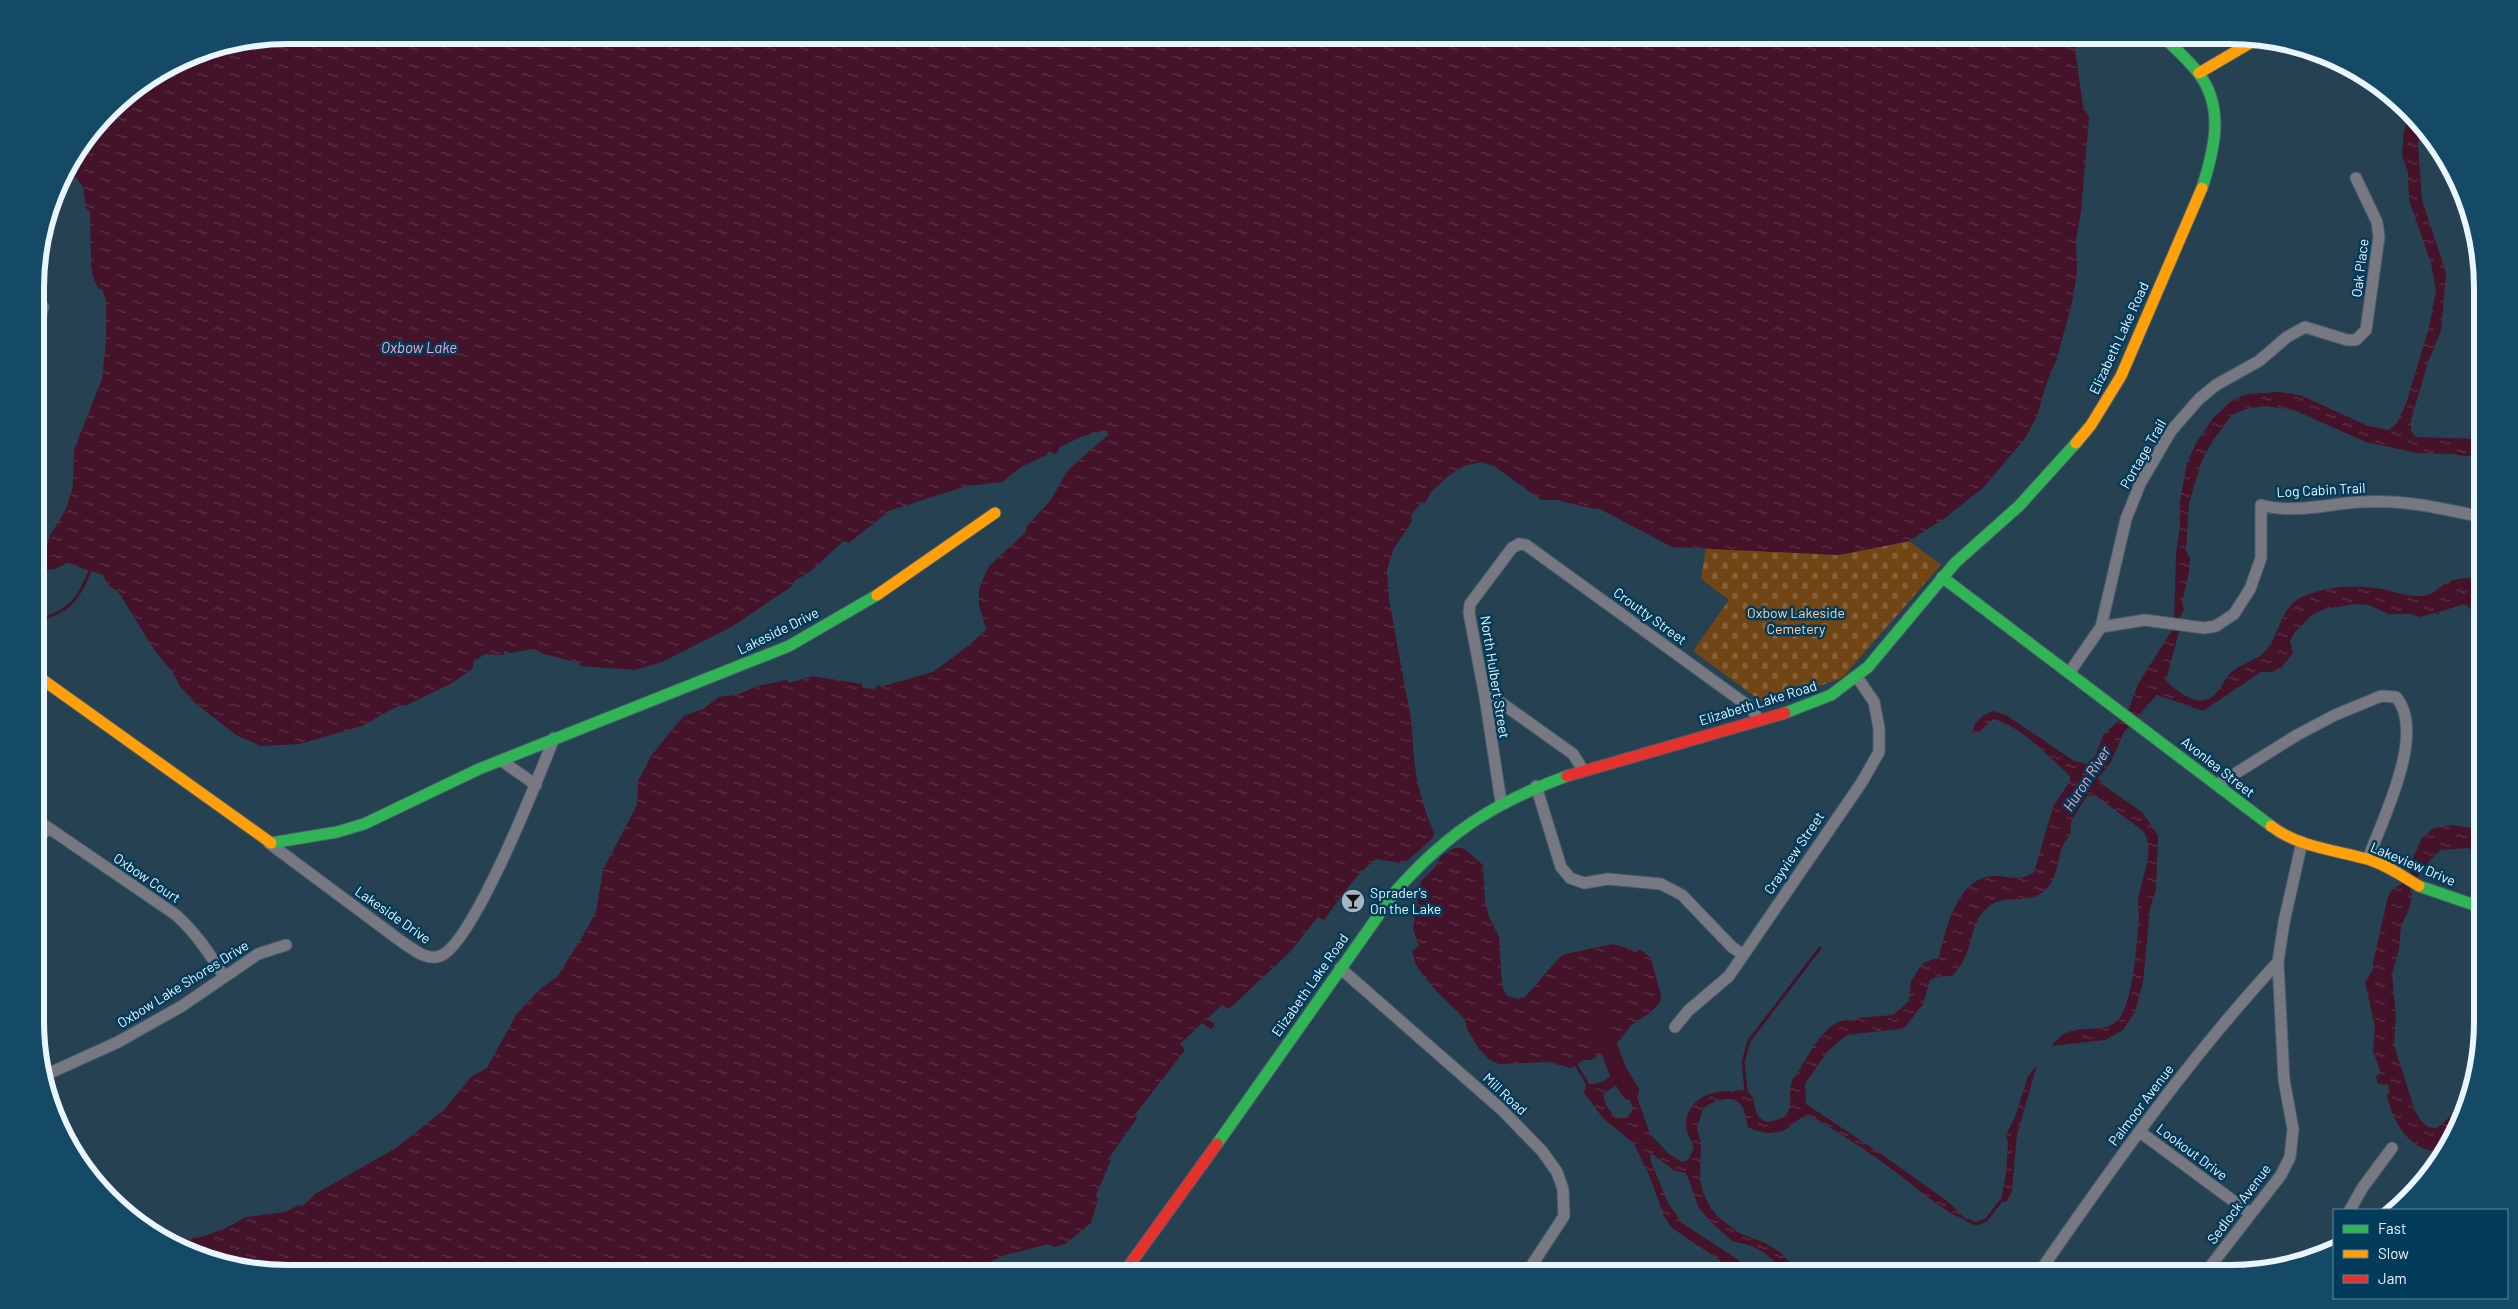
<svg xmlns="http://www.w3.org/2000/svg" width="2518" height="1309" viewBox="0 0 2518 1309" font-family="Barlow,sans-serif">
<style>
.cemetery{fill:url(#cemetery-stones)}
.water{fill:url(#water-ripples);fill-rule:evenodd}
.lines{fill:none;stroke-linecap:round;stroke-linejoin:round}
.stream{stroke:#441229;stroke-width:3}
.river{stroke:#441229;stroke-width:18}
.street-casing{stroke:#485d6a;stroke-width:13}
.fast-casing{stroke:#485d6a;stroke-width:13}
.slow-casing{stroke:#485d6a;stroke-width:13}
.jam-casing{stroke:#485d6a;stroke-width:13}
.street{stroke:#777882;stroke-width:11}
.fast{stroke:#30b455;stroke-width:11}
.slow{stroke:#ff9f0a;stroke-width:11}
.jam{stroke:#e5322d;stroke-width:11}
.labels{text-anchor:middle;stroke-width:5;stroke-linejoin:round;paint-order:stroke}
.street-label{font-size:14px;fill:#e9f5ff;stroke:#033b5a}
.park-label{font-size:14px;fill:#ffd0ac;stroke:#033b5a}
.poi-label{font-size:14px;fill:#e9f5ff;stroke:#033b5a;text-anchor:start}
.water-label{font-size:15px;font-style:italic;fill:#fca5bf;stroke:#033b5a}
.rim{fill:none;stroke:#e9f5ff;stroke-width:6}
</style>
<defs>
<pattern id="cemetery-stones" width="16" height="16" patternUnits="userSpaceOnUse" patternTransform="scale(1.25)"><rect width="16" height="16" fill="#724515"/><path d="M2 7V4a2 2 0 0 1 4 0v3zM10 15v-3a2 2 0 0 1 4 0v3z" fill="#866038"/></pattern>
<pattern id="water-ripples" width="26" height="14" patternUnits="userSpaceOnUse" patternTransform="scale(1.25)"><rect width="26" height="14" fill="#441229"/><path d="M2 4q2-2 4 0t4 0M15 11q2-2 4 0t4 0" fill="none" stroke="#5f3549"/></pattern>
</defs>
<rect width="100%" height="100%" fill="#254152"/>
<!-- cemetery -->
<path class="cemetery" d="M1909 541 1941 565 1842 678 1766 705 1693 651 1729 600 1701 579 1706 548 1839 555Z"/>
<!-- water -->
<path class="water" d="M288 35H2073L2083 106 2089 117 2081 212 2076 240 2077 272 2072 303 2057 358 2046 385 2037 416 2026 437 1984 487 1945 518 1909 541 1839 555 1672 547 1598 508 1594 509 1557 500H1541L1494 466 1481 462 1464 466 1447 477 1432 491 1425 503 1422 502 1411 515 1412 521 1393 550 1387 570 1389 599 1407 699C1413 720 1412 745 1415 767 1418 791 1425 811 1434 833L1432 839 1408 860 1400 863 1376 859C1353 876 1340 899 1324 920L1318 917 1289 953 1229 1009 1222 1005 1208 1018 1215 1025 1211 1029 1202 1023 1180 1044 1185 1050 1134 1116 1137 1118 1109 1158 1111 1160 1096 1195 1098 1199 1091 1223 1065 1244 1054 1247 1048 1244 1006 1255 961 1274H288C247 1269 203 1266 168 1242L182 1237 188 1239 201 1237 224 1229 246 1217 285 1212 299 1205 303 1206 315 1194 396 1148 444 1110 471 1077 487 1068 516 1015 541 988 557 977 581 939 596 912 603 870 637 805 638 781 652 755 670 732 684 716 703 709 719 697 739 694 757 686 787 680 789 683 812 676 862 684 863 688 874 689 878 685 883 686 933 672 968 646 986 630 979 605V589L984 577 989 566 1025 533 1027 526 1050 501 1068 470 1109 434 1105 430 1083 436 1060 447 1056 454 1048 451 1047 455 1021 467 1002 482 966 486 889 511 849 543 844 541C828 553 814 573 795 580L792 586 733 626 662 662 635 670 580 666 579 663 544 654 534 649 509 653 508 651H504V655L485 654 473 662V668L454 682 407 705 396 707 362 726 300 744 261 746 236 735 194 702 179 685 174 674 155 651 119 593 108 585 103 575 67 563 55 569 36 571V555L47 546 50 536 66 509 73 486 74 450 102 379 106 342V300L102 289H99L93 278 91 265 90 212 86 208 83 187 68 167 121 98 191 54Z
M2410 112 2421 125 2418 145 2422 200 2446 273 2441 331 2428 362 2411 420V431L2416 437 2481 439V455L2464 456 2453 454 2417 453 2366 442 2294 410 2265 406 2246 409 2232 415 2214 439 2202 460 2189 503 2186 551 2190 558 2189 572 2182 602 2184 610 2179 619V632L2166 680C2175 691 2199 708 2212 697 2219 691 2223 683 2228 676 2239 662 2257 663 2268 648 2279 633 2282 607 2300 598 2324 586 2356 584 2382 589 2396 592 2408 597 2422 596 2430 596 2436 590 2442 586 2455 577 2467 577 2482 580V617L2464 604 2439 612V615L2435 613 2419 617 2411 614H2388L2369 605 2355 604 2324 609 2312 615 2294 633 2290 641 2293 653 2281 668 2272 672H2261L2203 711 2157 695 2124 732 2111 762 2098 778 2103 785 2142 812 2158 835 2156 890 2150 908 2143 982 2135 1012 2123 1030 2105 1040 2052 1046C2068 1019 2098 1036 2116 1022 2134 1007 2137 939 2139 916 2139 910 2137 906 2138 901 2140 880 2157 850 2143 831L2095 795 2087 796C2082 804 2075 814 2071 823 2070 826 2072 830 2070 834 2068 839 2064 842 2062 847 2056 865 2058 882 2040 894 2024 904 2002 893 1986 909 1967 927 1975 954 1952 976L1936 977 1930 980 1923 1004 1906 1026 1900 1029 1847 1035 1838 1042 1827 1052 1805 1084 1806 1104 1884 1156 1947 1201 1967 1220C1947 1215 1914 1186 1897 1173 1871 1153 1841 1134 1813 1117 1801 1114 1797 1122 1788 1128 1777 1136 1758 1133 1748 1127L1743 1107 1736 1100C1726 1097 1711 1101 1703 1109L1697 1128 1701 1143 1700 1179 1703 1192 1710 1207 1718 1217 1739 1233 1765 1243 1780 1252 1801 1274H1788L1766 1254 1752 1246 1732 1241 1711 1222 1699 1208 1686 1173 1675 1171 1651 1153 1650 1159 1668 1203 1682 1223 1737 1259 1751 1274H1740L1672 1228 1664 1216 1649 1175 1634 1144 1603 1118 1584 1093 1586 1084H1595L1604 1081 1619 1070 1631 1080 1650 1134 1668 1153 1682 1162 1688 1160 1694 1148C1692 1140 1685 1132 1686 1122 1689 1098 1712 1090 1733 1091 1738 1091 1743 1089 1748 1092 1758 1099 1751 1116 1765 1121 1771 1123 1779 1119 1784 1117 1795 1106 1787 1093 1792 1081 1793 1077 1797 1075 1798 1072 1809 1054 1829 1013 1854 1021L1857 1018 1893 1015 1909 1001 1911 982 1916 973 1923 963 1937 958 1940 954C1946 927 1958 878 1993 876 2007 875 2020 883 2034 872L2053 807 2070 781V776C2051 758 2018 724 1993 719L1978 733H1972C1974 722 1982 715 1993 711L2006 715 2074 761 2087 764 2096 755 2103 735 2128 712 2138 684 2174 627 2176 553 2180 527V501L2187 463 2196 443 2214 417 2234 399 2248 394 2279 392 2300 395 2368 426 2389 430 2397 423 2406 404 2428 331 2436 291 2431 263 2409 200 2408 172 2402 156 2404 131ZM1618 1084 1627 1091 1633 1109 1627 1118H1615L1606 1105 1603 1094Z
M2451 825 2471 828 2482 832 2483 851 2475 855 2470 853 2471 850 2468 848 2441 850C2430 858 2416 878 2410 890L2412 894 2409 909 2401 926 2399 949 2392 974 2396 1016 2394 1045 2415 1111 2422 1122 2428 1127 2437 1128 2469 1100 2457 1133 2445 1151C2412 1156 2392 1122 2387 1095L2390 1091 2388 1085 2378 1084 2376 1076 2381 1073 2373 1051 2375 1027 2365 982 2374 968 2373 963 2388 896 2393 889 2402 884 2410 874V865L2422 838 2432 829Z
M1455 848H1463L1483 865 1485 901 1489 917 1499 937 1502 986 1507 996 1518 999 1525 997 1559 958 1565 954 1613 944 1635 951 1641 950 1651 958 1661 996 1660 1002 1650 1013 1631 1025 1620 1040 1610 1048 1591 1060H1584L1571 1068 1548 1062 1499 1064 1490 1060 1478 1048 1467 1029 1465 1020 1437 992 1420 971 1415 963 1412 951 1419 946 1413 929 1421 881 1435 867 1441 856Z
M2037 1065 2017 1135 2012 1191 2007 1201 2004 1202 2001 1201 2006 1173 2008 1144 2006 1135 2015 1117 2028 1076Z"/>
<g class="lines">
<!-- stream -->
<path class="stream" d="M36 620C69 613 78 600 90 571
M1576 1065 1587 1083
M1746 1091 1743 1062 1749 1041 1820 948
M1967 1220 1976 1224 1986 1220 2001 1201"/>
<!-- river -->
<path class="river" d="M1601 1026 1618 1072 1630 1091"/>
<!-- street casing -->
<g class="street-casing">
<path id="street" d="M36 294 43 307 36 335
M2101 627 2126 519 2140 484 2171 431 2199 399 2216 385 2259 361 2287 337 2305 327 2347 340H2356L2366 330 2379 237 2377 222 2356 178
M2069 673 2101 627 2145 620 2204 628 2216 626 2234 614 2250 589 2261 558V505C2294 514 2327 504 2360 502 2402 499 2441 508 2482 517
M1485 697H1493L1573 754 1583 770
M502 761 536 785
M2217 785 2297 735 2335 715 2381 696 2396 697C2427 733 2382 820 2368 859
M1536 786 1561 867 1570 878 1584 883 1608 879 1661 884 1682 895 1732 947 1742 954
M1501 802 1485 697 1469 613 1470 604 1512 548 1519 544 1526 545 1751 708 1759 720
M37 820 176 915C196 933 210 954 224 977
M37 842 47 828
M269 843 402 942C413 949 426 961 440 956 473 945 539 776 554 738
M1340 968 1501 1109 1542 1151 1557 1172 1563 1189 1564 1216 1526 1274
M1675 1027 1688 1011 1729 976 1862 782 1879 752V728L1874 702 1857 677
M43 1076 118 1042 182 1006 258 954 286 945
M2140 1132 2251 1214
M2350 1210 2363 1187 2392 1148
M2205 1273 2281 1175 2290 1157 2293 1129 2284 1080 2278 962 2284 922 2302 842
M2038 1274C2113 1166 2189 1058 2278 962"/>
</g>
<!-- fast casing -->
<g class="fast-casing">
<path id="fast" d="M2162 35C2174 48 2189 60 2199 74 2225 108 2214 151 2202 188
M1942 577 2271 826
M1785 713 1831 695 1868 667 1955 563 2019 506 2076 443
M271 843 337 832 364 824 479 769 789 646 877 595
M2419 886 2483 908
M1217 1144 1395 892C1447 833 1493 803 1567 776"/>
</g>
<!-- slow casing -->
<g class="slow-casing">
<path id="slow" d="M2199 73 2257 39
M2076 443 2091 425 2121 376 2202 188
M877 595 995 513
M36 675 271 843
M2271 826C2298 847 2335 850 2367 859 2385 864 2402 876 2419 886"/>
</g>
<!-- jam casing -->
<g class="jam-casing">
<path id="jam" d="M1567 776 1785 713
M1123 1274 1217 1144"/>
</g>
<!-- street -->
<use href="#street" class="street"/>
<!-- fast -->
<use href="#fast" class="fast"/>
<!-- slow -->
<use href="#slow" class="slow"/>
<!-- jam -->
<use href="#jam" class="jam"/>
</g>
<!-- icons -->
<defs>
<g id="bar-disc" transform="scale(1.25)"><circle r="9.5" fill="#a4b6c2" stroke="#033b5a"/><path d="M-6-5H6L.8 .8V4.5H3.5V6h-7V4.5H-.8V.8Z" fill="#111"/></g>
</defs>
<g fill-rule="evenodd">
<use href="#bar-disc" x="1353" y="901"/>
</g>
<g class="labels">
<!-- street labels -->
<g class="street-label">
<text transform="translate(2360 268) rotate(-83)" y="5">Oak Place</text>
<text transform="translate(2119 338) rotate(-65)" y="5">Elizabeth Lake Road</text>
<text transform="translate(2143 454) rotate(-60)" y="5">Portage Trail</text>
<text transform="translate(2321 490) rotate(-3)" y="5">Log Cabin Trail</text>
<text transform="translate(1650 616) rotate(36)" y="5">Croutty Street</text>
<text transform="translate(778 631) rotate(-26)" y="5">Lakeside Drive</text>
<text transform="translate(1495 677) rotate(81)" y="5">North Hulbert Street</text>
<text transform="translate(1758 703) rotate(-17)" y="5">Elizabeth Lake Road</text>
<text transform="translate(2218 767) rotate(38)" y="5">Avonlea Street</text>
<text transform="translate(1794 853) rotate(-56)" y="5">Crayview Street</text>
<text transform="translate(2413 864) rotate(23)" y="5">Lakeview Drive</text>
<text transform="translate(147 878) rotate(34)" y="5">Oxbow Court</text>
<text transform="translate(393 915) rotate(35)" y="5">Lakeside Drive</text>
<text transform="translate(183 984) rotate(-32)" y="5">Oxbow Lake Shores Drive</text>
<text transform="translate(1310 985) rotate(-55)" y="5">Elizabeth Lake Road</text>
<text transform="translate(1505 1094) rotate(43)" y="5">Mill Road</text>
<text transform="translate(2141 1105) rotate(-53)" y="5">Palmoor Avenue</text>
<text transform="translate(2192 1152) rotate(37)" y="5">Lookout Drive</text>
<text transform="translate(2239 1204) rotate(-53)" y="5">Sedlock Avenue</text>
</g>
<!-- park labels -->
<g class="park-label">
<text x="1796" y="618">Oxbow Lakeside<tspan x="1796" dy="16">Cemetery</tspan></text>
</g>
<!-- poi labels -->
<g class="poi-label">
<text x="1370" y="898">Sprader's<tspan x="1370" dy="16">On the Lake</tspan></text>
</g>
<!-- water labels -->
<g class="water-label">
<text x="419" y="353">Oxbow Lake</text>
<text transform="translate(2087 779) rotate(-57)" y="5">Huron River</text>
</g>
</g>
<!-- crop -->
<path d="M0 0H2518V1309H0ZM288 44H2230A244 244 0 0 1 2474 288V1021A244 244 0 0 1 2230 1265H288A244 244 0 0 1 44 1021V288A244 244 0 0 1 288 44Z" fill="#154a67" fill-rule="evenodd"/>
<path class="rim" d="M288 44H2230A244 244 0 0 1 2474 288V1021A244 244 0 0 1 2230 1265H288A244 244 0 0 1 44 1021V288A244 244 0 0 1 288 44Z"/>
<!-- legend -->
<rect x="2333" y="1209" width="175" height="90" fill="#033b5a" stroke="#5f859c"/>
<rect x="2343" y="1225" width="25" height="8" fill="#30b455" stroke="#5f859c"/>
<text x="2378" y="1234" font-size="15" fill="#e9f5ff">Fast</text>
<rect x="2343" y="1250" width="25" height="8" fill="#ff9f0a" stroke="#5f859c"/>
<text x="2378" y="1259" font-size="15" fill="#e9f5ff">Slow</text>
<rect x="2343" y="1275" width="25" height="8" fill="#e5322d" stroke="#5f859c"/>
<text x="2378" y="1284" font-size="15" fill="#e9f5ff">Jam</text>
</svg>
